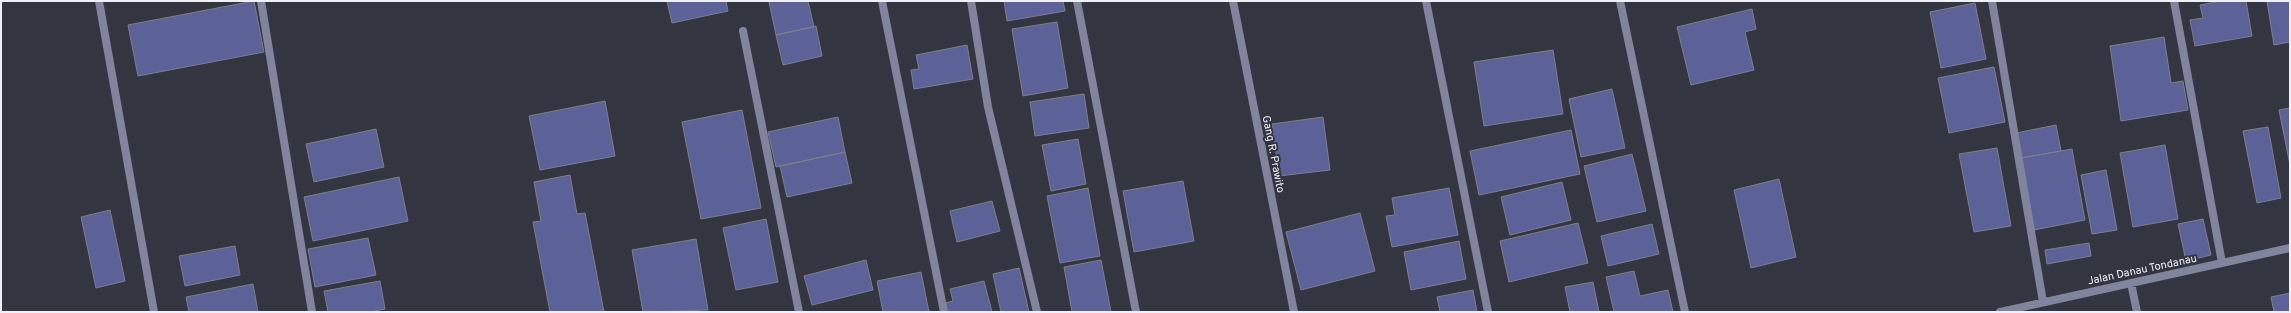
<svg xmlns="http://www.w3.org/2000/svg" width="2291" height="313" viewBox="0 0 2291 313" font-family="Overpass,sans-serif">
<style>
.building{fill:#5c6197;stroke:#7d7f8d}
.lines{fill:none;stroke-linecap:round;stroke-linejoin:round}
.street{stroke:#80849d;stroke-width:8}
.labels{text-anchor:middle;stroke-width:4;stroke-linejoin:round;paint-order:stroke}
.street-label{font-size:11px;fill:#eff0f9;stroke:#333541}
</style>
<rect width="100%" height="100%" fill="#333541"/>
<!-- building -->
<path class="building" d="M254 1 264 52 138 76 128 25Z
M667 1H726L728 11 672 23Z
M776 1H808L814 27 776 35 769 2Z
M1004 1H1063L1065 11 1007 21Z
M2220 1H2246L2252 36 2195 46 2190 20 2203 18 2200 5Z
M2267 1H2290V42L2274 45Z
M1975 3 1986 59 1941 68 1930 12Z
M1752 9 1756 29 1745 32 1754 70 1691 85 1677 27Z
M1057 22 1068 88 1023 96 1012 29Z
M816 26 822 56 783 65 776 35Z
M2164 37 2171 83 2183 81 2188 110 2121 121 2110 46Z
M967 45 973 79 914 89 911 70 919 69 916 55Z
M1553 50 1563 114 1484 126 1474 62Z
M1994 67 2005 122 1949 133 1938 78Z
M1612 89 1625 148 1581 157 1569 99Z
M1084 94 1089 128 1035 136 1030 102Z
M605 101 615 156 540 170 529 116Z
M2290 108V165L2279 110Z
M742 110 761 208 701 219 682 122Z
M838 117 845 152 776 167 768 132Z
M1323 117 1330 170 1279 176 1272 124Z
M2056 125 2061 151 2021 158 2016 133Z
M2268 127 2281 198 2257 203 2243 131Z
M376 129 384 167 314 182 306 144Z
M1571 130 1580 174 1479 195 1470 151Z
M1078 139 1086 184 1051 191 1042 145Z
M2165 145 2178 219 2133 227 2120 153Z
M1997 148 2011 226 1974 232 1959 154Z
M2072 149 2085 220 2034 230 2021 158Z
M845 152 852 183 787 197 780 166Z
M1632 154 1646 211 1597 222 1584 166Z
M2106 170 2117 230 2092 234 2081 175Z
M570 175 577 214 585 213 604 312H550L533 222 541 221 534 182Z
M399 177 408 221 313 241 304 197Z
M1779 179 1796 257 1751 268 1734 190Z
M1183 181 1194 241 1134 252 1123 191Z
M1562 182 1571 220 1510 235 1501 197Z
M1088 188 1100 256 1060 263 1047 196Z
M1449 188 1458 235 1392 247 1386 216 1395 215 1392 198Z
M992 201 1000 231 957 242 950 211Z
M110 210 125 281 96 288 81 217Z
M1360 213 1375 271 1301 290 1286 232Z
M766 219 778 282 736 290 723 228Z
M2203 219 2211 255 2186 261 2178 224Z
M1578 223 1588 263 1509 282 1500 241Z
M1652 224 1659 254 1608 266 1601 236Z
M368 238 376 275 315 287 308 249Z
M696 239 708 310 643 312 632 250Z
M1459 241 1466 279 1411 290 1404 252Z
M2089 243 2091 256 2047 264 2045 250Z
M235 246 240 275 185 286 179 256Z
M866 260 873 290 812 305 804 276Z
M1101 260 1111 312H1072L1064 267Z
M1019 268 1029 312H1001L993 274Z
M1634 271 1640 296 1668 290 1673 312H1614L1606 277Z
M921 272 929 312H883L877 281Z
M380 281 385 309 370 312H328L324 291Z
M984 281 992 312H947L945 303 953 301 950 289Z
M1593 282 1599 312H1570L1565 287Z
M253 284 258 312H189L186 297Z
M1473 290 1477 312H1440L1437 297Z
M2290 293V312H2274L2271 297Z"/>
<g class="lines">
<!-- street -->
<path class="street" d="M99 1 154 312
M261 1 312 312
M882 1 944 312
M971 1 988 107 1037 312
M1077 1 1136 312
M1233 1 1294 312
M1426 1 1488 312
M1620 1 1685 312
M1992 1 2043 302
M2174 1 2222 263
M743 31 799 312
M2131 283 2137 312
M2000 312 2290 248"/>
</g>
<g class="labels">
<!-- street labels -->
<g class="street-label">
<text transform="translate(1274 154) rotate(79)" y="4">Gang R. Prawito</text>
<text transform="translate(2142 269) rotate(-12)" y="4">Jalan Danau Tondanau</text>
</g>
</g>
<!-- border -->
<rect width="2291" height="313" fill="none" stroke="#eff0f9" stroke-width="4"/>
</svg>
